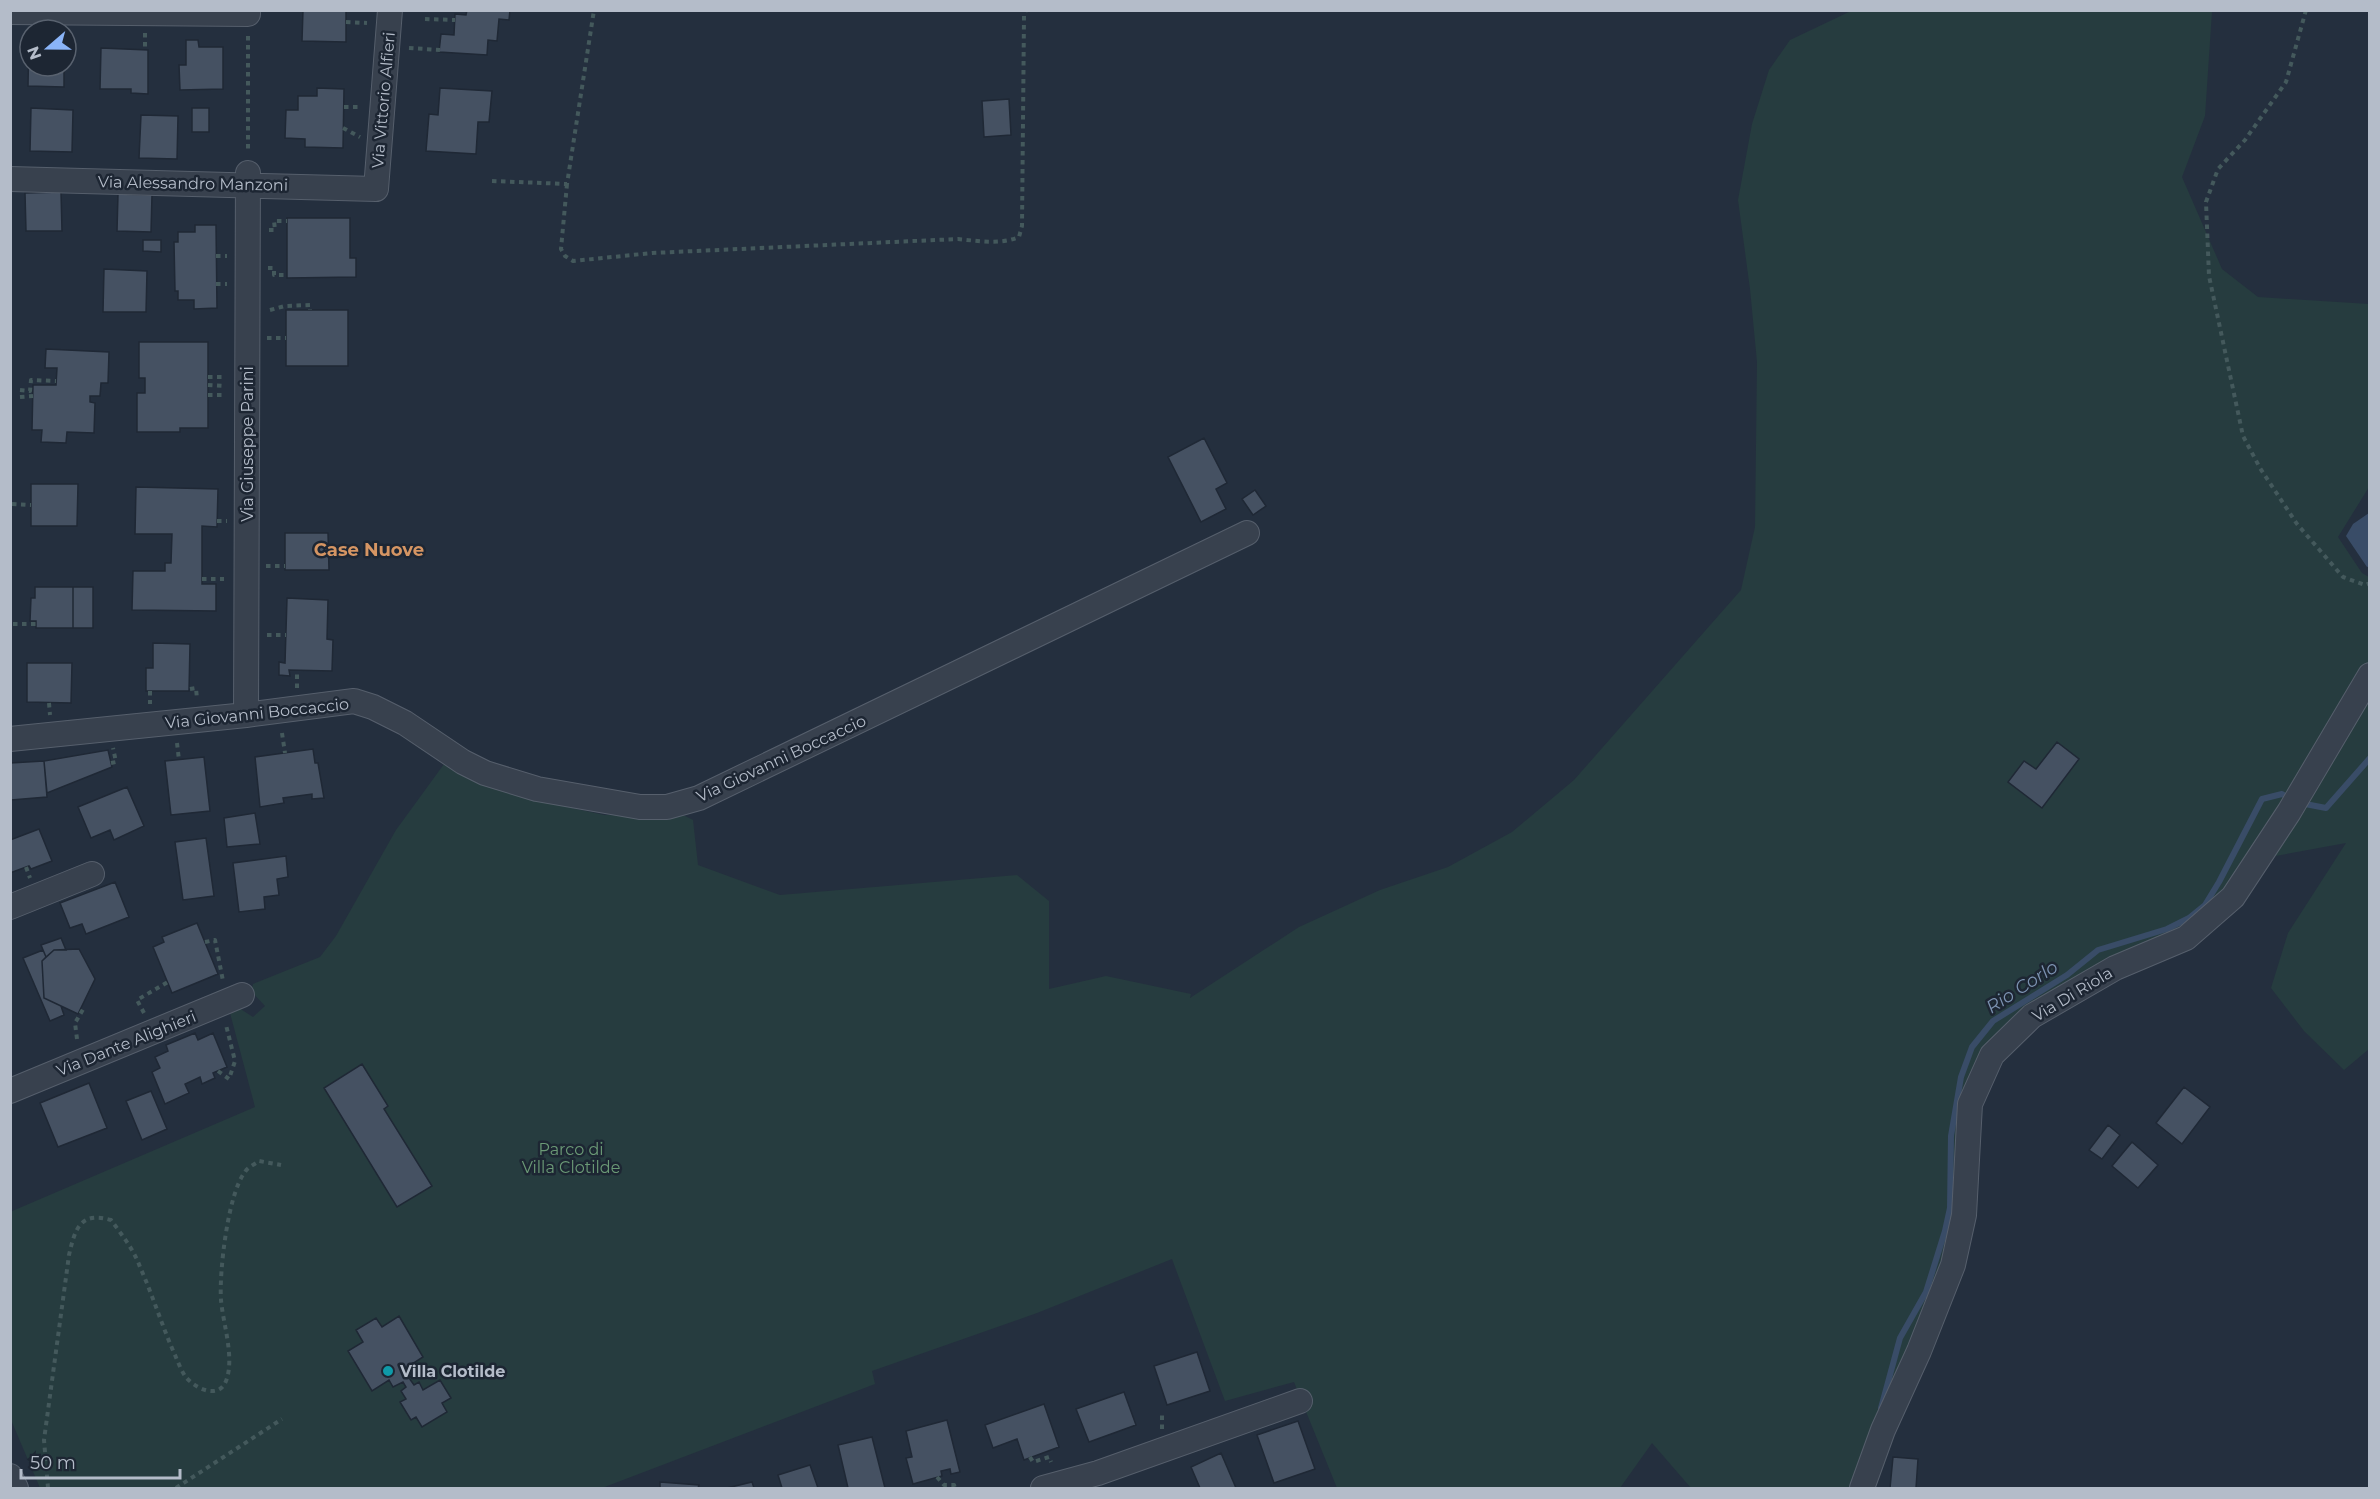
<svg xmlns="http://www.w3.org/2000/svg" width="2380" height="1499" viewBox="0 0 2380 1499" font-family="Montserrat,sans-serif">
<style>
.green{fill:#263c3f}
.water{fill:#394c67}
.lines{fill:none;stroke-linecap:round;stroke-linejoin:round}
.stream{stroke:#394c67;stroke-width:6}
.building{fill:#455162;stroke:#1f2835;stroke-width:1.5}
.minor-casing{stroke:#565f6c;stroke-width:26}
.path{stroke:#44595c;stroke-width:4;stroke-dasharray:4.5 4.5;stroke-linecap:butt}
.minor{stroke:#38414e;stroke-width:24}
.culture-dot{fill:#0f9aa8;stroke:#1d2633;stroke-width:2}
.labels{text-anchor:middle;stroke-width:5;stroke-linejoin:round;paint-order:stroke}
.street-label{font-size:16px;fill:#b4bcc9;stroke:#1d2633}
.park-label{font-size:16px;fill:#6b9a76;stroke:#1d2633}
.poi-label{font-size:16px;font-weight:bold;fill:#b4bcc9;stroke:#1d2633;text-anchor:start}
.neighbourhood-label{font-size:18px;font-weight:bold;fill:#d59563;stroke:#1d2633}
.water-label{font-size:18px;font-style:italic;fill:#7c92b1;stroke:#1d2633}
</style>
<rect width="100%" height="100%" fill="#242f3e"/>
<!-- green -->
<path class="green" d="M1851 11H2212L2205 116 2182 177 2222 269 2258 297 2369 304V487L2338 537 2362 573 2369 577V1049L2344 1070 2304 1031 2271 988 2288 933 2346 843 2259 859 2224 902 2117 965 1976 1075 1965 1185 1929 1317 1865 1442 1849 1488H1691L1652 1443 1620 1488H1337L1294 1382 1225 1401 1172 1259 1037 1313 872 1371 875 1384 602 1488H40L11 1420 10 1212 255 1107 230 1013 239 1008 253 1017 265 1006 251 991 253 984 320 957 336 936 396 830 447 760 545 802 604 815 685 816 693 820 698 865 780 895 1017 875 1049 901V989L1106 976 1191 994 1190 998 1299 927 1380 890 1448 867 1512 832 1574 780 1741 590 1755 527 1757 362 1750 289 1738 200 1752 124 1769 70 1790 40Z"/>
<!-- water -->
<path class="water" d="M2369 513 2370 566 2367 567 2346 536 2353 524Z"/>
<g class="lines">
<!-- stream -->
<path class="stream" d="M2300 803 2326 808 2370 758
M1881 1408 1900 1338 1926 1292 1945 1231 1950 1208 1951 1136 1961 1077 1972 1047 1993 1021 2067 975 2098 950 2167 929 2189 918 2205 905 2219 882 2262 799 2282 794 2291 799"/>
</g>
<!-- building -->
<path class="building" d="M303 10H346V42L302 41Z
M467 10H510L509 20 499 19 497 41 488 40 487 55 439 52 441 34 454 35 455 14 466 15Z
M29 33 30 66H64V87L28 86Z
M186 40H198L199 47H223V89L180 90 179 65H186Z
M101 48 148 50V94L131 93V89H100Z
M317 88 344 89 343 148 305 147V139L285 138 286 110H298V96H317Z
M440 88 492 91 489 122H478L476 154 426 151 429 114 438 115Z
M1009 99 1011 135 984 137 982 101Z
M31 108 73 110 72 152 30 151Z
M192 108H209V132H192Z
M141 115 178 116 177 159 139 158Z
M61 192 62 231H26L25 193Z
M118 194 152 195 151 232 117 231Z
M287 218H350V258H356V277L287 278Z
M195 225H216L217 308 194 309V300H178V291H175L174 242H178V232H195Z
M143 240H161V252L143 251Z
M104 269 147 271 146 312H103Z
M286 310H348V366H286Z
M139 342H208V428H180V432H137V393H145V378H139Z
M46 349 109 352 108 383H101L100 396H90V402L95 403 94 433 67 432 66 443 41 442 42 430H32L33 385H56L57 368H45Z
M1204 438 1227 483 1216 489 1226 509 1201 522 1168 457Z
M31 484H78L77 526H31Z
M136 487 218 489 217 527 202 526V584H216V611L132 610 133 571H165V563H171L172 534H135Z
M1255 490 1266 506 1253 515 1242 499Z
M285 533H328L329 570H285Z
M35 587H73V628H36V621H30L31 598H35Z
M73 587H93V628H73Z
M287 598 328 600 327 639 333 640 332 671 289 670 290 676 279 675V662L285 663Z
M153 643 190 644 189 691H146V668H153Z
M27 663H72L71 703 27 702Z
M2057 742 2079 759 2042 808 2008 782 2024 761 2036 769Z
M313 749 315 763H318L324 798 312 799V794L283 798 284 803 260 807 255 757Z
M108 750 112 767 47 793 44 761Z
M204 757 210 811 171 815 165 761Z
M44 761 47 797 11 800 10 763Z
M127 787 144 826 114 840 110 830 91 838 78 807Z
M255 813 260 844 227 847 224 818Z
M39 829 52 861 31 869 29 866 10 873V840Z
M206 838 214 896 183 900 175 842Z
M286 856 288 877 277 879 279 895 264 897 265 909 239 912 233 863Z
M115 882 129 917 86 934 82 924 70 928 60 903Z
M197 923 218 974 172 993 153 947 164 942 162 937Z
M61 938 66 950H54L46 957 41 945Z
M79 949 95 979 78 1014 44 998 42 961 54 950Z
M43 950 46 957 42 961 44 998 61 1006 64 1015 50 1021 23 958Z
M195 1033 198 1040 213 1033 227 1067 213 1073 215 1078 202 1084 200 1077 185 1084 189 1093 165 1104 152 1072 160 1068 155 1057 168 1051 166 1045Z
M362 1064 388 1106 384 1109 432 1186 397 1207 324 1088Z
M89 1083 107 1128 58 1147 40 1103Z
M2184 1087 2210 1107 2182 1144 2156 1123Z
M151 1091 167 1129 142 1140 126 1101Z
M2108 1125 2120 1135 2102 1159 2089 1150Z
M2132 1142 2158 1165 2138 1188 2112 1166Z
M399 1316 423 1357 412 1364 417 1373 409 1378 414 1385 419 1382 423 1390 440 1380 451 1398 442 1403 447 1412 422 1427 416 1417 411 1420 400 1402 406 1399 401 1391 406 1387 403 1382 393 1387 389 1380 372 1391 348 1351 363 1342 356 1330 376 1318 382 1327Z
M1197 1352 1210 1391 1167 1405 1154 1366Z
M1124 1392 1136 1425 1089 1442 1076 1409Z
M1044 1404 1059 1447 1024 1460 1017 1439 993 1448 985 1425Z
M947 1420 960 1472 951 1474 950 1469 941 1471 942 1476 913 1484 906 1458 912 1457 906 1431Z
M1298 1421 1315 1469 1274 1483 1257 1435Z
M872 1437 885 1488H848L838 1445Z
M1221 1453 1236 1488H1200L1191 1467Z
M1893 1457 1918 1459 1916 1488H1890Z
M810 1465 818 1488H782L778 1475Z
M660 1482 699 1485 698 1488H660Z
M752 1482 754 1488H727Z"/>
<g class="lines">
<!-- minor casing -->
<g class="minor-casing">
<path id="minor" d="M10 12 248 14
M10 179 376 189 390 10
M246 715 248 173
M10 739 246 715 354 701 373 707 405 723 463 762 485 773 537 789 640 807H667L699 798 1247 533
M10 907 92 874
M10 1091 242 995
M10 1476 16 1488
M1043 1488 1098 1473 1300 1401
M1862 1488 1883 1430 1919 1351 1953 1265 1964 1215 1970 1104 1992 1055 2032 1016 2115 968 2186 938 2233 897 2289 812 2370 675"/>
</g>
<!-- path -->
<path class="path" d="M2306 10 2286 82 2245 140 2218 169 2206 202 2209 276 2243 436 2260 468 2297 524 2343 577 2365 585 2370 583
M425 19 455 20
M346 22 367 23
M145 33V49
M248 36V151
M409 48 440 50
M344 107H361
M343 128 360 137
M492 181 567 184 594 10
M567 184 561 249 565 256 573 261 652 253 958 239C979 241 999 245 1019 237L1022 226 1024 16 1026 10
M269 230H275L274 221H287
M216 256H227
M268 268H274V275H287
M216 284H227
M270 310 285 306 310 305V310
M267 338H286
M208 377H225
M208 385 225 386
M20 390 30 391 31 380 56 381
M208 395H225
M20 397 33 396
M12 504 31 505
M217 521H227
M266 566H285
M202 579H224
M13 624H36
M267 635H286
M297 688V670
M190 689 196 688 197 699
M150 691V704
M49 703 50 715
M282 733 285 753
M177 743 179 760
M111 763 116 762 113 748
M26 867 30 878
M205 942 215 940 223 981
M144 1013 137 1000 168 982
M77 1039 75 1023 85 1006
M218 1071 229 1079 235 1061 226 1025
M1162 1429V1413
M1030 1457 1033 1462 1049 1457 1051 1462
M937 1477 944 1485H954L955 1488
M48 1488 44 1440 69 1255C75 1229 80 1211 111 1220 122 1235 134 1250 140 1267 153 1296 162 1326 175 1355 178 1362 181 1370 185 1376 193 1387 218 1401 226 1381 235 1358 223 1324 221 1300 219 1272 228 1193 245 1172 248 1167 255 1164 259 1161L281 1165
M176 1488 282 1419"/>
<!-- minor -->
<use href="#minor" class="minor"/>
</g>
<!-- markers -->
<circle class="culture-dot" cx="388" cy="1371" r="6"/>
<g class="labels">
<!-- street labels -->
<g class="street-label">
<text transform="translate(383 100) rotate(-85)" y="6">Via Vittorio Alfieri</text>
<text transform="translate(193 183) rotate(1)" y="6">Via Alessandro Manzoni</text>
<text transform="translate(247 444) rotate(-90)" y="6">Via Giuseppe Parini</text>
<text transform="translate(257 713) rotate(-6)" y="6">Via Giovanni Boccaccio</text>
<text transform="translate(781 758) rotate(-25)" y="6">Via Giovanni Boccaccio</text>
<text transform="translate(2072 994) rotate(-31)" y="6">Via Di Riola</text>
<text transform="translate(126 1043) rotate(-22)" y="6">Via Dante Alighieri</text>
</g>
<!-- park labels -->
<g class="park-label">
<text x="571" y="1155">Parco di<tspan x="571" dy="18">Villa Clotilde</tspan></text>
</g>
<!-- poi labels -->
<g class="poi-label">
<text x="400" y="1377">Villa Clotilde</text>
</g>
<!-- neighbourhood labels -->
<g class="neighbourhood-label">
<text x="369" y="556">Case Nuove</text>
</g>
<!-- water labels -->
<g class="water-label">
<text transform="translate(2022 987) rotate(-33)" y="6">Rio Corlo</text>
</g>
</g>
<!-- border -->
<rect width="2380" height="1499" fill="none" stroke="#b4bcc9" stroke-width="24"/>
<!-- north arrow -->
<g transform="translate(48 48) rotate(250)"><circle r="28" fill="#1d2633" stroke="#59626f" stroke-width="1.5"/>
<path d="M0-4.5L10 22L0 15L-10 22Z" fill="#8ab4f8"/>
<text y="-9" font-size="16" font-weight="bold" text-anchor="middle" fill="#b4bcc9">N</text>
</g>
<!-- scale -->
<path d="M21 1469v9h159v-9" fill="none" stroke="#b4bcc9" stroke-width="3"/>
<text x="30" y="1469" font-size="18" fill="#b4bcc9" stroke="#1d2633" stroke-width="4.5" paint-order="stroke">50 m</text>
</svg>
